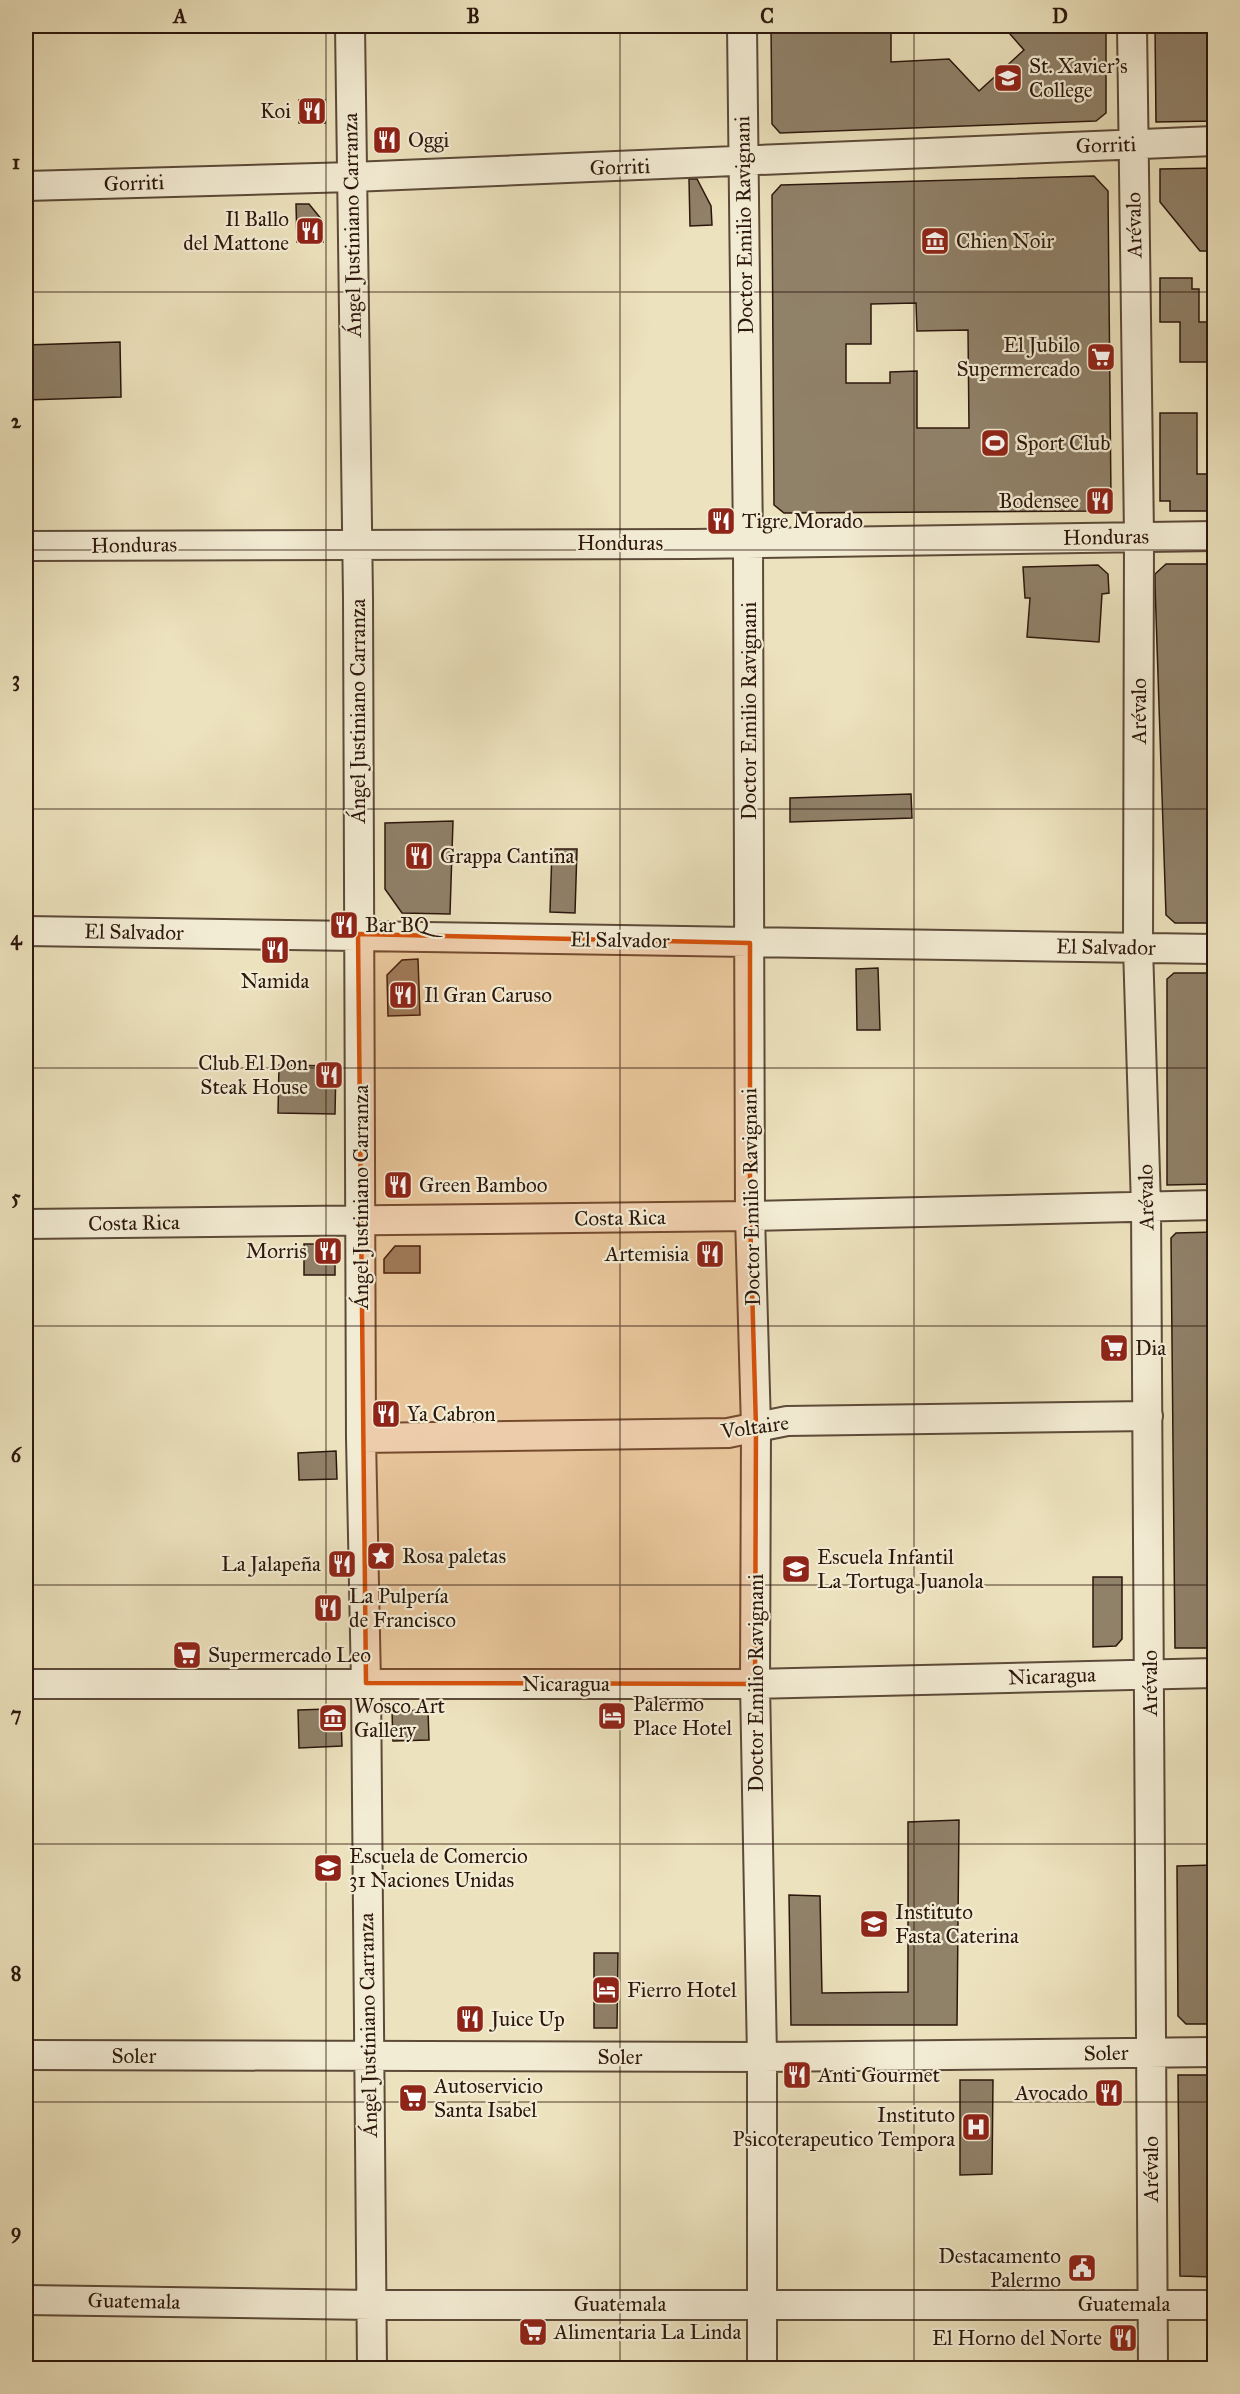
<svg xmlns="http://www.w3.org/2000/svg" width="1240" height="2394" viewBox="0 0 1240 2394" font-family="'IM FELL Great Primer',serif">
<style>
.building{fill:#908169;stroke:#2c170d;stroke-width:1.5;fill-rule:evenodd}
.lines{fill:none;stroke-linecap:round;stroke-linejoin:round}
.minor-casing{stroke:#5c4a39;stroke-width:32}
.minor{stroke:#f3ecd4;stroke-width:28}
.marked{fill:#d5520c;fill-opacity:0.2;stroke:#d5520c;stroke-width:4.5;stroke-linejoin:round}
.grid{fill:none;stroke:#2c170d;stroke-width:1.5;stroke-opacity:0.55}
.labels{text-anchor:middle;stroke-width:4.5;stroke-linejoin:round;paint-order:stroke}
.poi-label{font-size:21px;fill:#2c170d;stroke:#f3ecd4;text-anchor:start}
.street-label{font-size:21px;fill:#2c170d;stroke:#f3ecd4}
.neatline{fill:none;stroke:#2c170d;stroke-width:2}
.grid-label{font-size:20px;text-anchor:middle;font-weight:bold;fill:#2c170d}
</style>
<rect width="100%" height="100%" fill="#ece2bd"/>
<filter id="stains"><feTurbulence type="fractalNoise" baseFrequency=".00333" numOctaves="4"/><feColorMatrix values="0 0 0 0 .2 0 0 0 0 .09 0 0 0 0 .02 0 0 0 .5 -.17"/></filter>
<radialGradient id="worn" r=".72"><stop offset=".6" stop-color="#630" stop-opacity="0"/><stop offset="1" stop-color="#630" stop-opacity=".3"/></radialGradient>
<!-- building -->
<path class="building" d="M771 26H891V62L949 59 979 91 1024 50 1003 26H1106V113L1096 121 780 133 772 124Z
M1155 26H1215V121L1156 122Z
M299 100H325V123H299Z
M1215 168V251H1200L1160 202V169Z
M1094 176 1108 191 1111 500 1100 511 784 513 774 505 772 195 781 185ZM916 303 917 331 968 330 969 428H917V371L890 372V383H846V344H871V304Z
M689 179H697L711 206 712 225 690 226Z
M296 204H309L322 220 323 242H297Z
M1160 278H1192V289H1199V322H1215V362H1180V322H1160Z
M120 342 121 397 26 400V345Z
M1160 413H1197V474H1215V511H1170V501H1160Z
M1166 564H1215L1213 616 1215 923H1175L1166 915 1155 585V574Z
M1098 565 1108 574 1109 593 1102 594 1099 642 1027 637 1030 598H1025L1023 567Z
M911 794 912 818 790 822V798Z
M453 821 450 914 402 913 385 889V823Z
M552 849H577L575 913 550 912Z
M418 959 420 1015 388 1016 387 975 402 960Z
M878 968 880 1030H857L856 969Z
M1174 973H1215V1184L1167 1185V979Z
M279 1065 336 1066 335 1114 278 1113Z
M1215 1232V1648H1175L1171 1238 1176 1233Z
M304 1244H325L332 1247 335 1251V1275H304Z
M395 1246H420V1273H384V1259Z
M336 1451 337 1479 299 1480 298 1453Z
M1093 1577H1122V1639L1116 1646 1093 1647Z
M329 1709 339 1714 341 1719 342 1746 299 1748 298 1710Z
M428 1710 429 1740 393 1741 392 1711Z
M959 1820 957 2025H791L789 1895 820 1896 822 1993 908 1992V1822Z
M1215 1865V2024H1186L1178 2016 1177 1866Z
M594 1953H618L617 2028H594Z
M1178 2075H1215L1214 2277 1180 2276Z
M960 2080H993L992 2174 960 2175Z"/>
<g class="lines">
<!-- minor casing -->
<g class="minor-casing">
<path id="minor" d="M350 26 358 597 361 1438 366 1683 372 2368
M742 26 748 543 750 1216 756 1427 755 1684 762 2057V2368
M1132 26 1139 536 1138 947 1146 1206 1153 2368
M26 186 352 177 1214 141
M26 546 693 544 1214 536
M26 931 1214 949
M26 1224 750 1216 1214 1205
M361 1438 728 1433 787 1421 1148 1416
M26 1684H755L1214 1673
M26 2055 762 2057 1214 2052
M26 2300 372 2305H1214"/>
</g>
<!-- minor -->
<use href="#minor" class="minor"/>
</g>
<!-- marked area -->
<path class="marked" d="M358 934 750 943V1216L756 1427 755 1684 366 1683Z"/>
<!-- grid -->
<path class="grid" d="M326 26V2368M620 26V2368M914 26V2368M26 292H1214M26 550H1214M26 809H1214M26 1068H1214M26 1326H1214M26 1585H1214M26 1844H1214M26 2102H1214"/>
<!-- icons -->
<defs>
<g id="university-square" transform="scale(1.5)"><rect x="-9" y="-9" width="18" height="18" rx="4" fill="#8f2418" stroke="#f3ecd4"/><path d="M0-5L7-2L0 1L-7-2ZM-4 1L0 2.5L4 1V4Q0 6-4 4Z" fill="#fff"/></g>
<g id="restaurant-square" transform="scale(1.5)"><rect x="-9" y="-9" width="18" height="18" rx="4" fill="#8f2418" stroke="#f3ecd4"/><path d="M-5-6h1v4h1v-4h1v4h1v-4h1v5L-1.5 .5V6h-2V.5L-5-1ZM5-6V6H3V1.5H1.5Q1.5-4 5-6Z" fill="#fff"/></g>
<g id="museum-square" transform="scale(1.5)"><rect x="-9" y="-9" width="18" height="18" rx="4" fill="#8f2418" stroke="#f3ecd4"/><path d="M0-6L6-3V-2H-6V-3ZM-5-1h2V3h-2ZM-1-1h2V3h-2ZM3-1h2V3H3ZM-6 4H6V6H-6Z" fill="#fff"/></g>
<g id="supermarket-square" transform="scale(1.5)"><rect x="-9" y="-9" width="18" height="18" rx="4" fill="#8f2418" stroke="#f3ecd4"/><path d="M-6-5.5h2.5l.6 2H6L4.5 2H-2.5L-4.4-4H-6ZM-1.5 3.2a1.3 1.3 0 1 0 .1 0ZM3 3.2a1.3 1.3 0 1 0 .1 0Z" fill="#fff"/></g>
<g id="stadium-square" transform="scale(1.5)"><rect x="-9" y="-9" width="18" height="18" rx="4" fill="#8f2418" stroke="#f3ecd4"/><path d="M0-5a6.5 5 0 1 0 0 10a6.5 5 0 1 0 0-10ZM-3.5-1.8h7v3.6h-7Z" fill="#fff"/></g>
<g id="sight-square" transform="scale(1.5)"><rect x="-9" y="-9" width="18" height="18" rx="4" fill="#8f2418" stroke="#f3ecd4"/><path d="M0-6L1.8-2.2L6-1.7L2.9 1.2L3.7 5.4L0 3.3L-3.7 5.4L-2.9 1.2L-6-1.7L-1.8-2.2Z" fill="#fff"/></g>
<g id="school-square" transform="scale(1.5)"><rect x="-9" y="-9" width="18" height="18" rx="4" fill="#8f2418" stroke="#f3ecd4"/><path d="M0-5L7-2L0 1L-7-2ZM-4 1L0 2.5L4 1V4Q0 6-4 4Z" fill="#fff"/></g>
<g id="hotel-square" transform="scale(1.5)"><rect x="-9" y="-9" width="18" height="18" rx="4" fill="#8f2418" stroke="#f3ecd4"/><path d="M-6-4.5h1.5V1H6V5H4.5V3h-9V5H-6ZM-4 0a1.8 1.8 0 1 1 3.6 0ZM.5 0V-2.5h3Q6-2.5 6 0Z" fill="#fff"/></g>
<g id="hospital-square" transform="scale(1.5)"><rect x="-9" y="-9" width="18" height="18" rx="4" fill="#8f2418" stroke="#f3ecd4"/><path d="M-5-5h3v3.5h4V-5h3V5h-3V1.5h-4V5h-3Z" fill="#fff"/></g>
<g id="civic-square" transform="scale(1.5)"><rect x="-9" y="-9" width="18" height="18" rx="4" fill="#8f2418" stroke="#f3ecd4"/><path d="M-.6-6.5H3V-4.5H.6V-3L4-1V1h2V6H-6V1h2V-1L-.6-3ZM-1.2 2.5V6h2.4V2.5Z" fill="#fff"/></g>
</defs>
<g fill-rule="evenodd">
<use href="#university-square" x="1008" y="78"/>
<use href="#restaurant-square" x="312" y="111"/>
<use href="#restaurant-square" x="387" y="140"/>
<use href="#restaurant-square" x="310" y="231"/>
<use href="#museum-square" x="935" y="241"/>
<use href="#supermarket-square" x="1101" y="357"/>
<use href="#stadium-square" x="995" y="443"/>
<use href="#restaurant-square" x="1100" y="501"/>
<use href="#restaurant-square" x="721" y="521"/>
<use href="#restaurant-square" x="419" y="856"/>
<use href="#restaurant-square" x="344" y="925"/>
<use href="#restaurant-square" x="275" y="950"/>
<use href="#restaurant-square" x="403" y="995"/>
<use href="#restaurant-square" x="329" y="1075"/>
<use href="#restaurant-square" x="398" y="1185"/>
<use href="#restaurant-square" x="328" y="1251"/>
<use href="#restaurant-square" x="710" y="1254"/>
<use href="#supermarket-square" x="1114" y="1348"/>
<use href="#restaurant-square" x="386" y="1414"/>
<use href="#sight-square" x="381" y="1556"/>
<use href="#restaurant-square" x="342" y="1564"/>
<use href="#school-square" x="796" y="1569"/>
<use href="#restaurant-square" x="328" y="1608"/>
<use href="#supermarket-square" x="187" y="1655"/>
<use href="#hotel-square" x="612" y="1716"/>
<use href="#museum-square" x="333" y="1718"/>
<use href="#school-square" x="328" y="1868"/>
<use href="#school-square" x="874" y="1924"/>
<use href="#hotel-square" x="606" y="1990"/>
<use href="#restaurant-square" x="470" y="2019"/>
<use href="#restaurant-square" x="797" y="2075"/>
<use href="#restaurant-square" x="1109" y="2093"/>
<use href="#supermarket-square" x="413" y="2098"/>
<use href="#hospital-square" x="976" y="2127"/>
<use href="#civic-square" x="1082" y="2268"/>
<use href="#supermarket-square" x="533" y="2332"/>
<use href="#restaurant-square" x="1123" y="2338"/>
</g>
<g class="labels">
<!-- poi labels -->
<g class="poi-label">
<text x="1029" y="73">St. Xavier's<tspan x="1029" dy="24">College</tspan></text>
<text x="291" y="118" text-anchor="end">Koi</text>
<text x="408" y="147">Oggi</text>
<text x="289" y="226" text-anchor="end">Il Ballo<tspan x="289" dy="24">del Mattone</tspan></text>
<text x="956" y="248">Chien Noir</text>
<text x="1080" y="352" text-anchor="end">El Jubilo<tspan x="1080" dy="24">Supermercado</tspan></text>
<text x="1016" y="450">Sport Club</text>
<text x="1079" y="508" text-anchor="end">Bodensee</text>
<text x="742" y="528">Tigre Morado</text>
<text x="440" y="863">Grappa Cantina</text>
<text x="365" y="932">Bar BQ</text>
<text x="275" y="988" text-anchor="middle">Namida</text>
<text x="424" y="1002">Il Gran Caruso</text>
<text x="308" y="1070" text-anchor="end">Club El Don<tspan x="308" dy="24">Steak House</tspan></text>
<text x="419" y="1192">Green Bamboo</text>
<text x="307" y="1258" text-anchor="end">Morris</text>
<text x="689" y="1261" text-anchor="end">Artemisia</text>
<text x="1135" y="1355">Dia</text>
<text x="407" y="1421">Ya Cabron</text>
<text x="402" y="1563">Rosa paletas</text>
<text x="817" y="1564">Escuela Infantil<tspan x="817" dy="24">La Tortuga Juanola</tspan></text>
<text x="321" y="1571" text-anchor="end">La Jalapeña</text>
<text x="349" y="1603">La Pulpería<tspan x="349" dy="24">de Francisco</tspan></text>
<text x="208" y="1662">Supermercado Leo</text>
<text x="633" y="1711">Palermo<tspan x="633" dy="24">Place Hotel</tspan></text>
<text x="354" y="1713">Wosco Art<tspan x="354" dy="24">Gallery</tspan></text>
<text x="349" y="1863">Escuela de Comercio<tspan x="349" dy="24">31 Naciones Unidas</tspan></text>
<text x="895" y="1919">Instituto<tspan x="895" dy="24">Fasta Caterina</tspan></text>
<text x="627" y="1997">Fierro Hotel</text>
<text x="491" y="2026">Juice Up</text>
<text x="818" y="2082">Anti Gourmet</text>
<text x="434" y="2093">Autoservicio<tspan x="434" dy="24">Santa Isabel</tspan></text>
<text x="1088" y="2100" text-anchor="end">Avocado</text>
<text x="955" y="2122" text-anchor="end">Instituto<tspan x="955" dy="24">Psicoterapeutico Tempora</tspan></text>
<text x="1061" y="2263" text-anchor="end">Destacamento<tspan x="1061" dy="24">Palermo</tspan></text>
<text x="554" y="2339">Alimentaria La Linda</text>
<text x="1102" y="2345" text-anchor="end">El Horno del Norte</text>
</g>
<!-- street labels -->
<g class="street-label">
<text transform="translate(1106 145) rotate(-2)" y="7">Gorriti</text>
<text transform="translate(620 167) rotate(-2)" y="7">Gorriti</text>
<text transform="translate(134 183) rotate(-2)" y="7">Gorriti</text>
<text transform="translate(352 225) rotate(-91)" y="7">Ángel Justiniano Carranza</text>
<text transform="translate(744 225) rotate(-91)" y="7">Doctor Emilio Ravignani</text>
<text transform="translate(1134 225) rotate(-91)" y="7">Arévalo</text>
<text transform="translate(1106 537) rotate(-1)" y="7">Honduras</text>
<text x="620" y="550">Honduras</text>
<text transform="translate(134 545) rotate(-1)" y="7">Honduras</text>
<text transform="translate(358 711) rotate(-90)" y="7">Ángel Justiniano Carranza</text>
<text transform="translate(749 711) rotate(-90)" y="7">Doctor Emilio Ravignani</text>
<text transform="translate(1139 711) rotate(-90)" y="7">Arévalo</text>
<text transform="translate(134 932) rotate(1)" y="7">El Salvador</text>
<text transform="translate(620 940) rotate(1)" y="7">El Salvador</text>
<text transform="translate(1106 947) rotate(1)" y="7">El Salvador</text>
<text transform="translate(361 1197) rotate(-90)" y="7">Ángel Justiniano Carranza</text>
<text transform="translate(751 1197) rotate(-91)" y="7">Doctor Emilio Ravignani</text>
<text transform="translate(1146 1197) rotate(-91)" y="7">Arévalo</text>
<text transform="translate(620 1218) rotate(-1)" y="7">Costa Rica</text>
<text transform="translate(134 1223) rotate(-1)" y="7">Costa Rica</text>
<text transform="translate(755 1427) rotate(-8)" y="7">Voltaire</text>
<text transform="translate(1052 1676) rotate(-2)" y="7">Nicaragua</text>
<text transform="translate(756 1683) rotate(-90)" y="7">Doctor Emilio Ravignani</text>
<text transform="translate(1150 1683) rotate(-90)" y="7">Arévalo</text>
<text x="566" y="1691">Nicaragua</text>
<text transform="translate(368 2025) rotate(-91)" y="7">Ángel Justiniano Carranza</text>
<text transform="translate(1106 2053) rotate(-1)" y="7">Soler</text>
<text x="134" y="2063">Soler</text>
<text x="620" y="2064">Soler</text>
<text transform="translate(1151 2169) rotate(-90)" y="7">Arévalo</text>
<text transform="translate(134 2301) rotate(1)" y="7">Guatemala</text>
<text x="620" y="2311">Guatemala</text>
<text x="1124" y="2311">Guatemala</text>
</g>
</g>
<!-- margin -->
<rect width="1240" height="2394" fill="none" stroke="#ece2bd" stroke-width="66"/>
<rect x="33" y="33" width="1174" height="2328" class="neatline"/>
<g class="grid-label">
<text x="180" y="23">A</text>
<text x="473" y="23">B</text>
<text x="767" y="23">C</text>
<text x="1060" y="23">D</text>
<text x="16" y="169">1</text>
<text x="16" y="428">2</text>
<text x="16" y="686">3</text>
<text x="16" y="945">4</text>
<text x="16" y="1204">5</text>
<text x="16" y="1462">6</text>
<text x="16" y="1721">7</text>
<text x="16" y="1980">8</text>
<text x="16" y="2238">9</text>
</g>
<rect width="100%" height="100%" filter="url(#stains)"/>
<rect width="100%" height="100%" fill="url(#worn)"/>
</svg>
